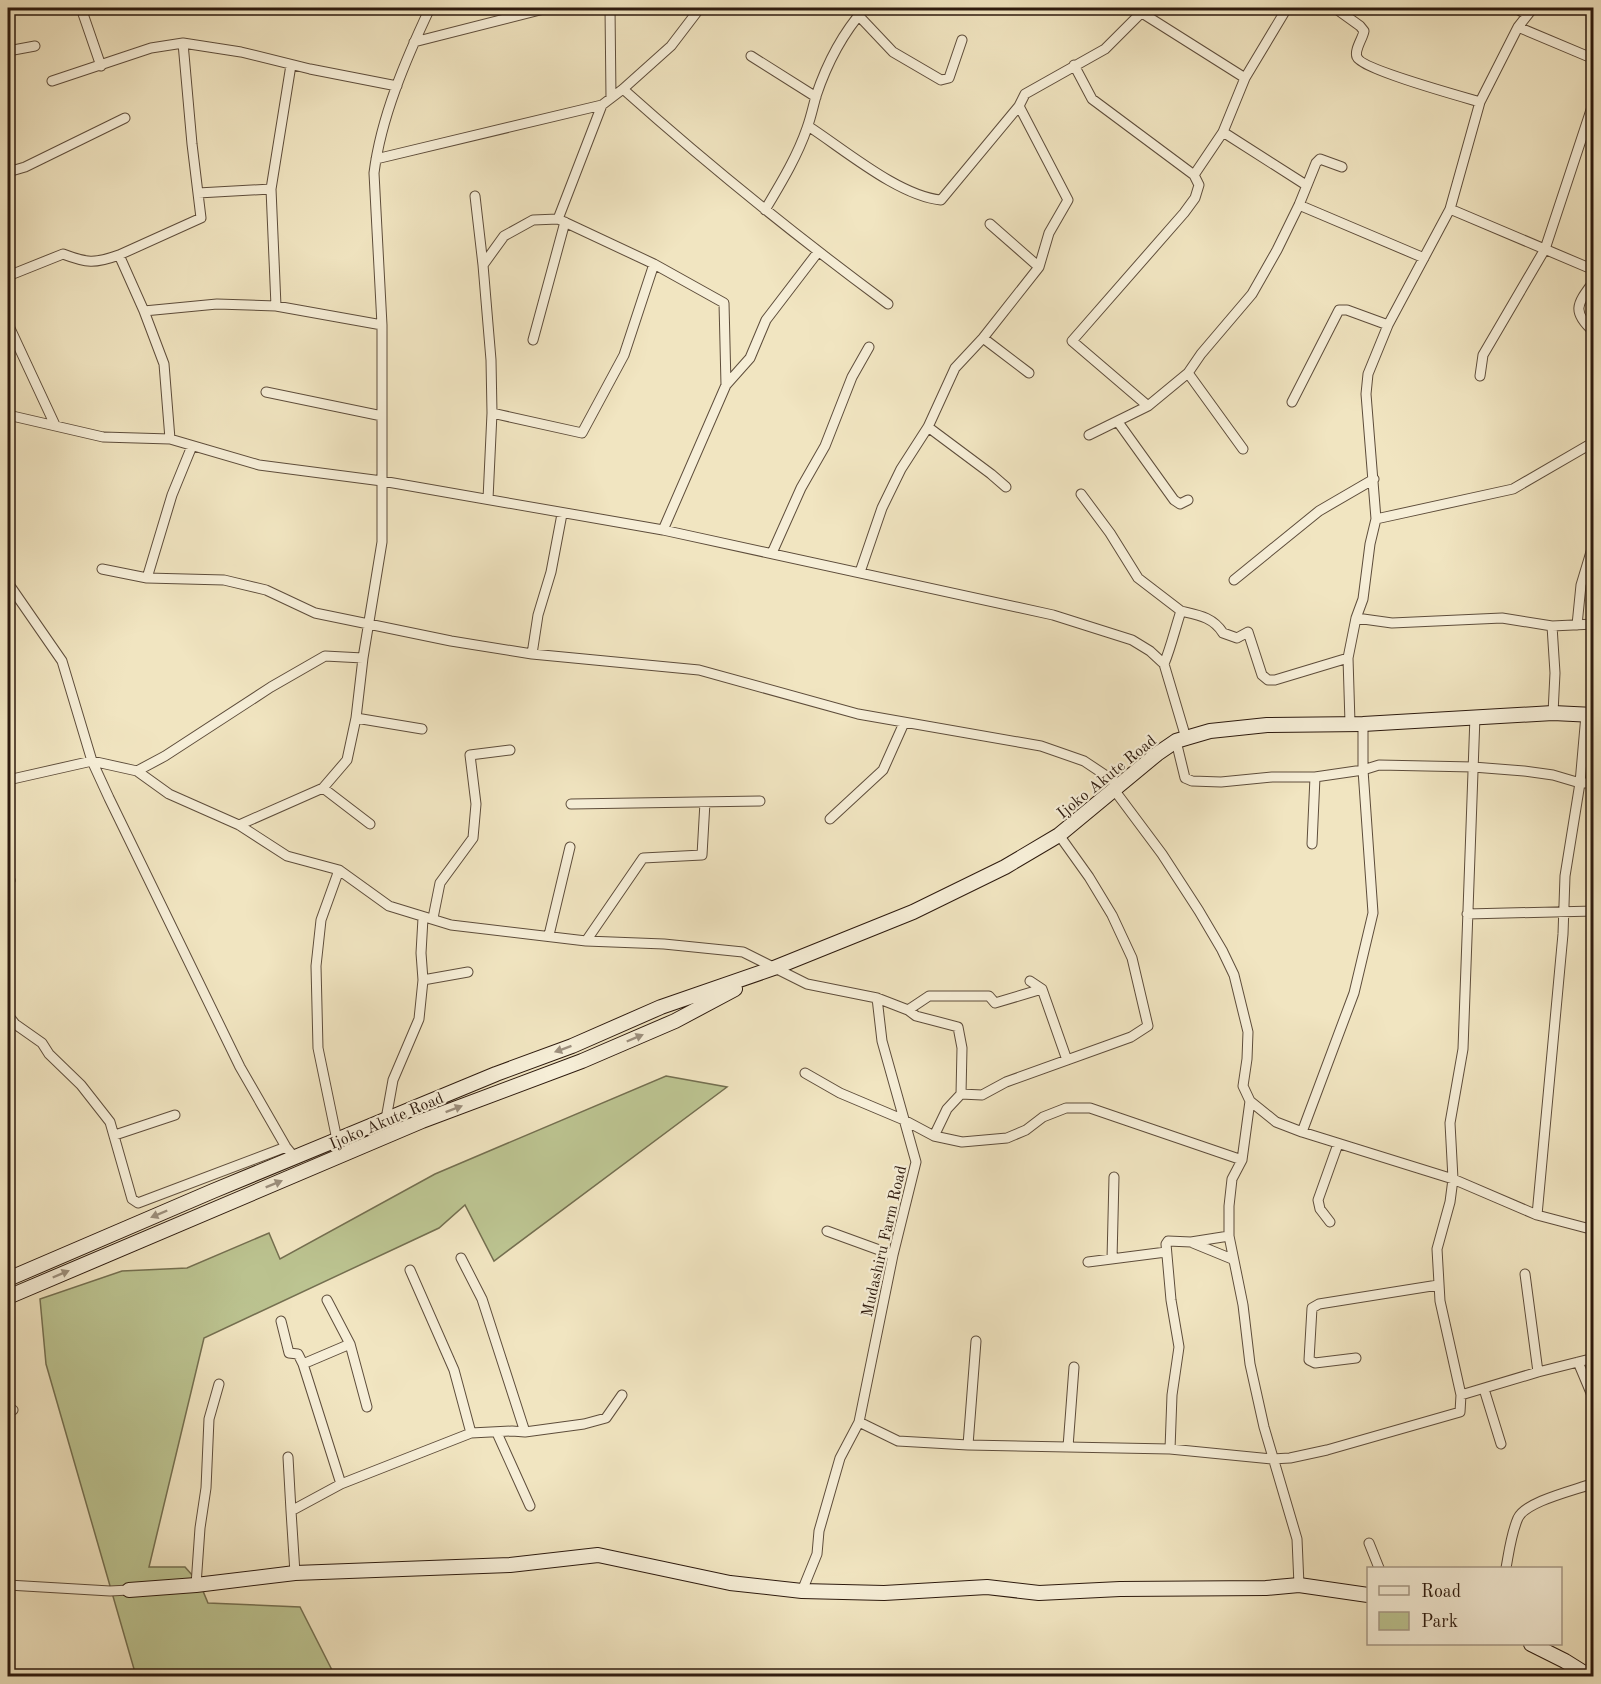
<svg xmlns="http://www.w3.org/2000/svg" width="1601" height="1684" viewBox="0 0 1601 1684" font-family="'Old Standard TT',serif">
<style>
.green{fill:#bcc491;stroke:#746f50;stroke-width:1.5}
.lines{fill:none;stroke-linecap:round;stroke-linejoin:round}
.street-casing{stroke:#5e4d3b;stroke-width:11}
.secondary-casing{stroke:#2d1a0e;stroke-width:16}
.street{stroke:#f6eed7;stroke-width:9}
.secondary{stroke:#f6eed7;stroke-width:14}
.oneway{fill:#9c8f7d}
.labels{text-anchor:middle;stroke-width:4.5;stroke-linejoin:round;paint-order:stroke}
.street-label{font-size:16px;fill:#2d1a0e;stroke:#f6eed7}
</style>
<rect width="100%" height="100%" fill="#f1e5c1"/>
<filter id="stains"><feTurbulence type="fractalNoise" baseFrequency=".00333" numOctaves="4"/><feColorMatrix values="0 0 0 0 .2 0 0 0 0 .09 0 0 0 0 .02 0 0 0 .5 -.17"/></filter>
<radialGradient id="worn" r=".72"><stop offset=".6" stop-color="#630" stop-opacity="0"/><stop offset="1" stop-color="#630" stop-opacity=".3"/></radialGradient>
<!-- green -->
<path class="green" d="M666 1076 727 1087 494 1261 465 1205 439 1228 204 1338 149 1567H185L200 1584 208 1603 300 1607 335 1676H136L46 1364 40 1299 122 1271 187 1268 269 1233 280 1259 435 1174Z"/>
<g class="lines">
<!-- street casing -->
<g class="street-casing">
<path id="street" d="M81 8 101 66
M610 8 611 98
M1335 8 1360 26 1364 31C1363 38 1354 50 1357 57 1361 69 1463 97 1480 102
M1516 8 1527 15
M1142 13 1245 78
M858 15 893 52 941 80 949 78 962 40
M1518 27 1594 59
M414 42 548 8
M8 51 35 46
M751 56 816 97
M1074 65 1092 99 1194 175 1199 185 1195 198 1184 213 1072 341 1148 406
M52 81 151 48 183 43 241 52 310 69 397 86
M623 89C708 165 796 236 888 304
M808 126C845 150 899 196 941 200L1019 106 1025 94 1105 49 1146 8
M1223 132 1306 185
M376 159 602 105
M8 172 25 167 125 118
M1194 175 1223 132 1245 78 1287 8
M198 193 271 189
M475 196 483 265
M1299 205 1424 258
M1450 209 1594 270
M765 210C781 183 797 157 807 128 811 117 813 107 816 96 827 63 842 34 865 8
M558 219 602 105 623 89 671 46 700 8
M990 224 1039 267
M8 276 63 254C87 263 94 264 119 255
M1594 281C1578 303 1570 311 1594 332
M276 306 271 189 291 65
M144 311 217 304 276 306 382 325
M8 324 55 425
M983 338 1029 373
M533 340 565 222
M1188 373 1243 449
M1480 376 1483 355 1545 249 1594 101
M726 385 750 358 766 320 818 252
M266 392 382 416
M1292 402 1339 310H1347L1388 325
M492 413 582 433 624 355 654 264
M8 415 103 437 170 439 259 465 382 481 663 530 1053 615 1132 640 1150 651 1164 664 1186 738
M1118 422 1174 500 1180 504 1188 500
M928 427 991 474 1006 487
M1089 435 1148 406 1188 373 1201 354 1252 294 1277 250 1299 205 1316 163 1320 159 1342 167
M170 439 164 364 144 311 119 255 201 218 192 144 183 43
M1081 494 1110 533 1138 578 1181 611C1175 629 1171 647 1164 664
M488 499 492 413 491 360 483 265 504 236 533 220 558 219 654 264 724 303 726 385 663 530
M1376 519 1513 489 1594 442
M772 553 801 488 825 446 852 377 869 347
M102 569 147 578 224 580 266 590 315 613 451 641 532 654 699 670 858 714 1041 746 1084 761 1120 785
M860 572 882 508 901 469 928 427 955 368 983 338 1039 267 1049 233 1068 200 1019 106
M147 578 172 495 192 446
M1234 580 1319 511 1374 479
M8 583 62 661 92 761 109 798 240 1067 286 1147 295 1158
M1181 611C1198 615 1213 617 1223 633L1237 638 1248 632 1262 675 1268 680H1275L1348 658
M1356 618 1392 623 1502 618 1552 626 1594 624
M1577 625 1581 585 1594 542
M1552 626 1555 673 1553 713
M532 654 538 615 551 572 562 514
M356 718 422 729
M1350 723 1348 658 1356 618 1363 599 1370 544 1376 519 1366 394 1368 374 1388 325 1450 209 1480 102 1518 27 1533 8
M1176 741 1185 778 1192 781 1221 782 1272 777H1315L1363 770 1379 765 1473 767 1524 771 1553 775 1580 783H1594
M137 771 169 794 239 825 287 856 339 870 389 906 451 925 586 941 664 944 743 952 807 984 877 998 882 1041 916 1162 893 1255 859 1422 840 1458 819 1531 817 1554 802 1591
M8 780 92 761 137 771 165 756 271 687 325 656 363 658
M323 788 370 824
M1115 791 1162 854 1199 911 1222 950 1234 975 1248 1032 1247 1059 1243 1086 1250 1101 1276 1122 1302 1132 1453 1179 1537 1215 1594 1230
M571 804 760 801
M830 819 883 770 904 723
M239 825 323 788 347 760 356 718 363 658 382 542V325L374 173C381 117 406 59 430 8
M1312 844 1315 777
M8 874 10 880 8 881
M1467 914 1594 911
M433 918 440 883 473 838 476 804 470 755 510 750
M549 935 570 847
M586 941 643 858 702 855 705 802
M423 980 468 972
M1030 981 1042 989 1067 1060
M877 998 908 1010 916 1016 958 1027 962 1048 961 1094 947 1109 934 1136
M908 1010 929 996H989L995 1003 1042 989
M8 1015 15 1024 42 1043 49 1054 81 1085 110 1122 132 1199 138 1203 286 1147
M805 1073 840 1093 904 1120 934 1136 962 1142 1007 1138 1026 1130 1043 1117 1066 1108H1090L1242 1160
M961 1094 982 1095 1006 1082 1131 1037 1148 1026 1132 958 1112 915 1089 877 1059 835
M1250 1101 1242 1160 1232 1179 1229 1206V1236L1243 1305 1250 1364 1264 1427 1297 1539 1299 1585
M386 1119 393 1080 419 1019 423 980 421 953 423 918
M1302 1132 1354 993 1373 913 1363 770V724
M115 1135 175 1115
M337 1140 318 1048 316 966 321 920 339 870
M1537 1215 1563 934 1565 876 1580 783 1586 715
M1330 1222 1320 1209 1318 1200 1338 1144
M827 1231 893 1255
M1193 1243 1232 1259
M461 1258 482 1299 525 1432
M1112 1259 1114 1177
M1088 1262 1166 1252
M410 1270 454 1370 471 1433
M1525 1274 1538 1372
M281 1321 289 1353 298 1354 303 1364 341 1484
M350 1344 367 1407
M1356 1358 1315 1363 1309 1360 1312 1308 1319 1304 1438 1285
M1578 1362 1594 1400
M303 1364 350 1344 327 1300
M1484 1389 1501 1444
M1461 1395 1538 1372 1594 1358
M8 1412 13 1410
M859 1422 898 1441 968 1445 1170 1449 1272 1459 1290 1458 1327 1450 1460 1412 1461 1395 1440 1301 1437 1249 1450 1202 1453 1179 1450 1123 1463 1049 1475 716
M497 1433 530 1506
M968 1445 976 1341
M1068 1447 1074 1367
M1170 1449 1172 1395 1179 1347 1171 1300 1166 1244 1168 1241 1191 1242 1229 1236
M288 1457 291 1511
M1369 1543 1379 1568
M1506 1568C1509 1552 1511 1534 1518 1518 1526 1501 1576 1490 1594 1483
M295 1573 291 1511 341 1484 471 1433 512 1431 525 1432 584 1424 606 1418 622 1395
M8 1585 110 1591 129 1590
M196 1585 200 1528 206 1488 209 1419 219 1384"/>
</g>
<!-- secondary casing -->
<g class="secondary-casing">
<path id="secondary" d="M8 1279 213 1191 496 1074 572 1046 661 1007 774 968 913 912 1005 867 1059 835 1157 754 1176 741 1186 738 1210 731 1267 725 1363 724 1553 713 1594 715
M8 1297 422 1121 582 1061 675 1021 735 989
M129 1590 196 1585 295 1573 510 1565 598 1555 730 1583 802 1591 884 1593 987 1587 1039 1593 1120 1589 1266 1588 1299 1585 1368 1595
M1531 1644 1565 1661 1589 1676"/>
</g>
<!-- street -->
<use href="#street" class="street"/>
<!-- secondary -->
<use href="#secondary" class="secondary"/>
</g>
<!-- one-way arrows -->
<defs><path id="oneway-solid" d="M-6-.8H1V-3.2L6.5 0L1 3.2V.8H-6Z" transform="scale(1.5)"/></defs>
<g class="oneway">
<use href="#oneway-solid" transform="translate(635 1038) rotate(-23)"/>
<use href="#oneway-solid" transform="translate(563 1049) rotate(160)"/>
<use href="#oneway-solid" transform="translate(454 1109) rotate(-21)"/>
<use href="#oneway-solid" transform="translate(274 1184) rotate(-22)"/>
<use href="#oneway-solid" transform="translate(159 1214) rotate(157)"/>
<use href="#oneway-solid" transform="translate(61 1274) rotate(-23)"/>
</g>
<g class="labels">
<!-- street labels -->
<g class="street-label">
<text transform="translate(1106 776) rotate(-39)" y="6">Ijoko Akute Road</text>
<text transform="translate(386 1120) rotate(-23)" y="6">Ijoko Akute Road</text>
<text transform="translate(883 1241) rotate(-77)" y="6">Mudashiru Farm Road</text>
</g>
</g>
<!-- margin -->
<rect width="1601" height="1684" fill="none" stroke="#f1e5c1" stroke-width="30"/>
<rect x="9" y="9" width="1583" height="1666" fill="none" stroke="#2d1a0e" stroke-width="3"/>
<rect x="15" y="15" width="1571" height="1654" fill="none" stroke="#2d1a0e" stroke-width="1.5"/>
<!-- legend -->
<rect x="1367" y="1567" width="195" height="78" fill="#f6eed7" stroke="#a69987" stroke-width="1.5"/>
<rect x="1379" y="1586" width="30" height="9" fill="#f6eed7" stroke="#a69987" stroke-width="1.5"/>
<text x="1421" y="1597" font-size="18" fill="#2d1a0e">Road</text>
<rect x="1379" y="1612" width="30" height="18" fill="#bcc491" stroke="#a69987" stroke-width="1.5"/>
<text x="1421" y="1627" font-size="18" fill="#2d1a0e">Park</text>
<rect width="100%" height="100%" filter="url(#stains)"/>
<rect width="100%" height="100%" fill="url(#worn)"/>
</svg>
